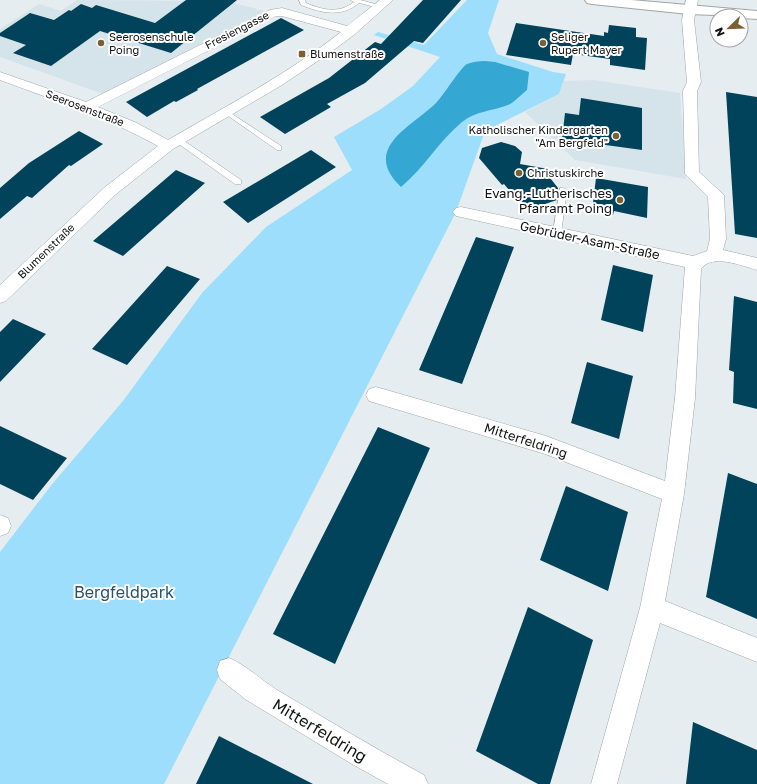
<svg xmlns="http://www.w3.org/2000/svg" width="757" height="784" viewBox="0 0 757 784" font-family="'Golos Text',sans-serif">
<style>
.built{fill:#d5e3ea}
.green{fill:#9cdefc}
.water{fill:#34a7d3}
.building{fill:#00435a}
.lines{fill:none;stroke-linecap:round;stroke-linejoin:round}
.service-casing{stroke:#9fa5a7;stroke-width:1}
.minor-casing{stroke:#9fa5a7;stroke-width:1}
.tertiary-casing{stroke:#9fa5a7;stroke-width:2}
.service{fill:#fff;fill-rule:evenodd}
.minor{fill:#fff;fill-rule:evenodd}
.tertiary{fill:#fff;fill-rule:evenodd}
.poi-dot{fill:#7b6032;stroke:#fff;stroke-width:1.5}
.labels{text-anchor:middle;stroke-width:4;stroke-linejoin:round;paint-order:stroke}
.far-street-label{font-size:11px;fill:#101213;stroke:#fff}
.far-poi-label{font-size:11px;fill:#101213;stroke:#fff;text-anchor:start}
.poi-label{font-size:13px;fill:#101213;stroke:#fff;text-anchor:end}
.street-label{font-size:13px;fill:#101213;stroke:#fff}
.near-park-label{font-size:16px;fill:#255266;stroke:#fff}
.near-street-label{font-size:16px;fill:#101213;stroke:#fff}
</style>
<rect width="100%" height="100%" fill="#e6edf0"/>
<!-- built -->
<path class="built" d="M77 0 226 1 265 11 103 94 0 57V29L39 4 61 11Z
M594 80 680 93 686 179 575 160 525 112 559 94 564 81Z"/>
<!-- green -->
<path class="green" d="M467 0H499L488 33 497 54 553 72 566 74 559 94 485 131 456 212 164 784H0V552L53 483 123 401 202 293 266 227 352 170 334 137 381 109 413 86 440 57 374 35 378 32 424 45Z"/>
<!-- water -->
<path class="water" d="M485 61 495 62 529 72 527 90C522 94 513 103 508 105 492 111 476 111 462 122 438 142 425 167 401 187 360 148 413 126 436 103 444 95 460 68 467 64 472 62 479 61 485 61Z"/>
<!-- building -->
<path class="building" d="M186 0H237L171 53 100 31 51 66 13 53 26 45 0 36V33L30 13 54 20 69 10 71 11 81 4 92 8 96 5 155 23Z
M423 0H461L423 43 414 41 365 83 327 104 331 107 285 134 260 117 329 78 375 42 381 44Z
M281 18 304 30 197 89 198 90 176 102 174 101 147 117 126 102Z
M516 23 604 36V32L608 33 609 25 636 28V37L647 38 645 70 610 65V59L573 54 571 65 506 55Z
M726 92 757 97V238L735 234Z
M581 98 642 108V150L562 139 565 113 579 115Z
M79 131 103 144 71 166 69 165 32 198 27 196 0 219V188L29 163Z
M501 142 515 146 522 152 520 164 548 169 547 174 558 188 557 200 539 206 519 202 504 184 502 185 479 158 482 148Z
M311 150 336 167 248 223 223 202Z
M176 170 205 183 123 256 93 241Z
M596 178 648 187 647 218 614 211 613 215 592 211Z
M476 237 514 247 462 384 419 370Z
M613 265 653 275 643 332 601 320Z
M167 266 200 279 127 365 92 349Z
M734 296 757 302V409L733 403 734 372 729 370Z
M13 319 46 334 0 382V332Z
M587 362 633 376 619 439 571 423Z
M0 426 67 458 33 500 0 484Z
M378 427 430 448 335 664 273 634Z
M728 473 757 484V619L706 597Z
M566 486 628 512 608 591 540 560Z
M528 607 593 640 550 784H538L476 751Z
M693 722 757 750V784H686Z
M219 736 313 784H196Z"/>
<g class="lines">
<!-- service casing -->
<g class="service-casing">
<path id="service" d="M299 0H305L306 3C322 10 339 14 354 2L350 0H360L383 6 380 8 359 3C341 18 321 13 301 5Z
M226 110 281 146V150H277L224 113V111Z
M176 138H180L241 180V184H235L176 142Z
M560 188H563L567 190 561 233 557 236 553 233Z"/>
</g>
<!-- minor casing -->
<g class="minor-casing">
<path id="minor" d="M380 0H393L355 34 331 52 282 85 173 149 115 195 6 301 0 303V285L105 187 158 146C108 118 54 100 0 80V72L86 102 270 10 282 8 347 26ZM276 16H282L341 32C288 74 226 106 168 140L137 123 98 107Z
M686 0H698L694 20 701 82 697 91 699 172 724 195 726 239 723 250 757 258V270C742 266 712 253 701 269L695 398 684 494 665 601 757 638V662L660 623 617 784H591L640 608 662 499 545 454 369 401 366 395 369 389 376 387 546 436 665 481 675 398 685 267 461 217 456 216 453 212 456 208 461 207 693 256 707 251 710 239 708 197 685 174 683 91 687 82 682 20Z
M0 515 8 518 11 526 8 533 0 536Z
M229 658C246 665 261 680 277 690 326 719 374 748 424 775L428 784H388L352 764 245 699 220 679 217 670 220 661Z"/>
</g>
<!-- tertiary casing -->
<g class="tertiary-casing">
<path id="tertiary" d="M585 0H631L757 11V19L741 18V16L689 14 592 4 587 3Z"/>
</g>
<!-- service -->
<use href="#service" class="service"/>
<!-- minor -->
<use href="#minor" class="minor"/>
<!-- tertiary -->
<use href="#tertiary" class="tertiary"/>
</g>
<!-- markers -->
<g class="poi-dot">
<circle cx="101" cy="43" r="4"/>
<circle cx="543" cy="43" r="4"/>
<rect x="298" y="50" width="8" height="8" rx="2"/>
<circle cx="616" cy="136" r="4"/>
<circle cx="519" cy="173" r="4"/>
<circle cx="620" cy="200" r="4"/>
</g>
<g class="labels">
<!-- far-street labels -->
<g class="far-street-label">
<text transform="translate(237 30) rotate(-27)" y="4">Fresiengasse</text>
<text transform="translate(85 108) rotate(21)" y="4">Seerosenstraße</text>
<text transform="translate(46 251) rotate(-44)" y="4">Blumenstraße</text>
</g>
<!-- far-poi labels -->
<g class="far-poi-label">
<text x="109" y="41">Seerosenschule<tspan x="109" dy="13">Poing</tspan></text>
<text x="551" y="41">Seliger<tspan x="551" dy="13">Rupert Mayer</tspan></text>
<text x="310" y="58">Blumenstraße</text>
<text x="608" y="134" text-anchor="end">Katholischer Kindergarten<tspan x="608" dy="13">"Am Bergfeld"</tspan></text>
<text x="527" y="177">Christuskirche</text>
</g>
<!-- poi labels -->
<g class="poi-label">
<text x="612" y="198">Evang.-Lutherisches<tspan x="612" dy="15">Pfarramt Poing</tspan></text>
</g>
<!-- street labels -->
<g class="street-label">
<text transform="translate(590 240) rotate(12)" y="5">Gebrüder-Asam-Straße</text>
<text transform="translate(526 440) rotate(18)" y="5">Mitterfeldring</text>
</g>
<!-- near-park labels -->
<g class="near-park-label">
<text x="124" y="598">Bergfeldpark</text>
</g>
<!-- near-street labels -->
<g class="near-street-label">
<text transform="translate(320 730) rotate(31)" y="6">Mitterfeldring</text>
</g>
</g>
<!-- north arrow -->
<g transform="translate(729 28) rotate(247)"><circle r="19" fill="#ffffff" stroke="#9fa0a1"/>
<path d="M0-3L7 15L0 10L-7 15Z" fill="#7b6032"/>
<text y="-6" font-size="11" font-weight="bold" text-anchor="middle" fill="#101213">N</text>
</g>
</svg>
